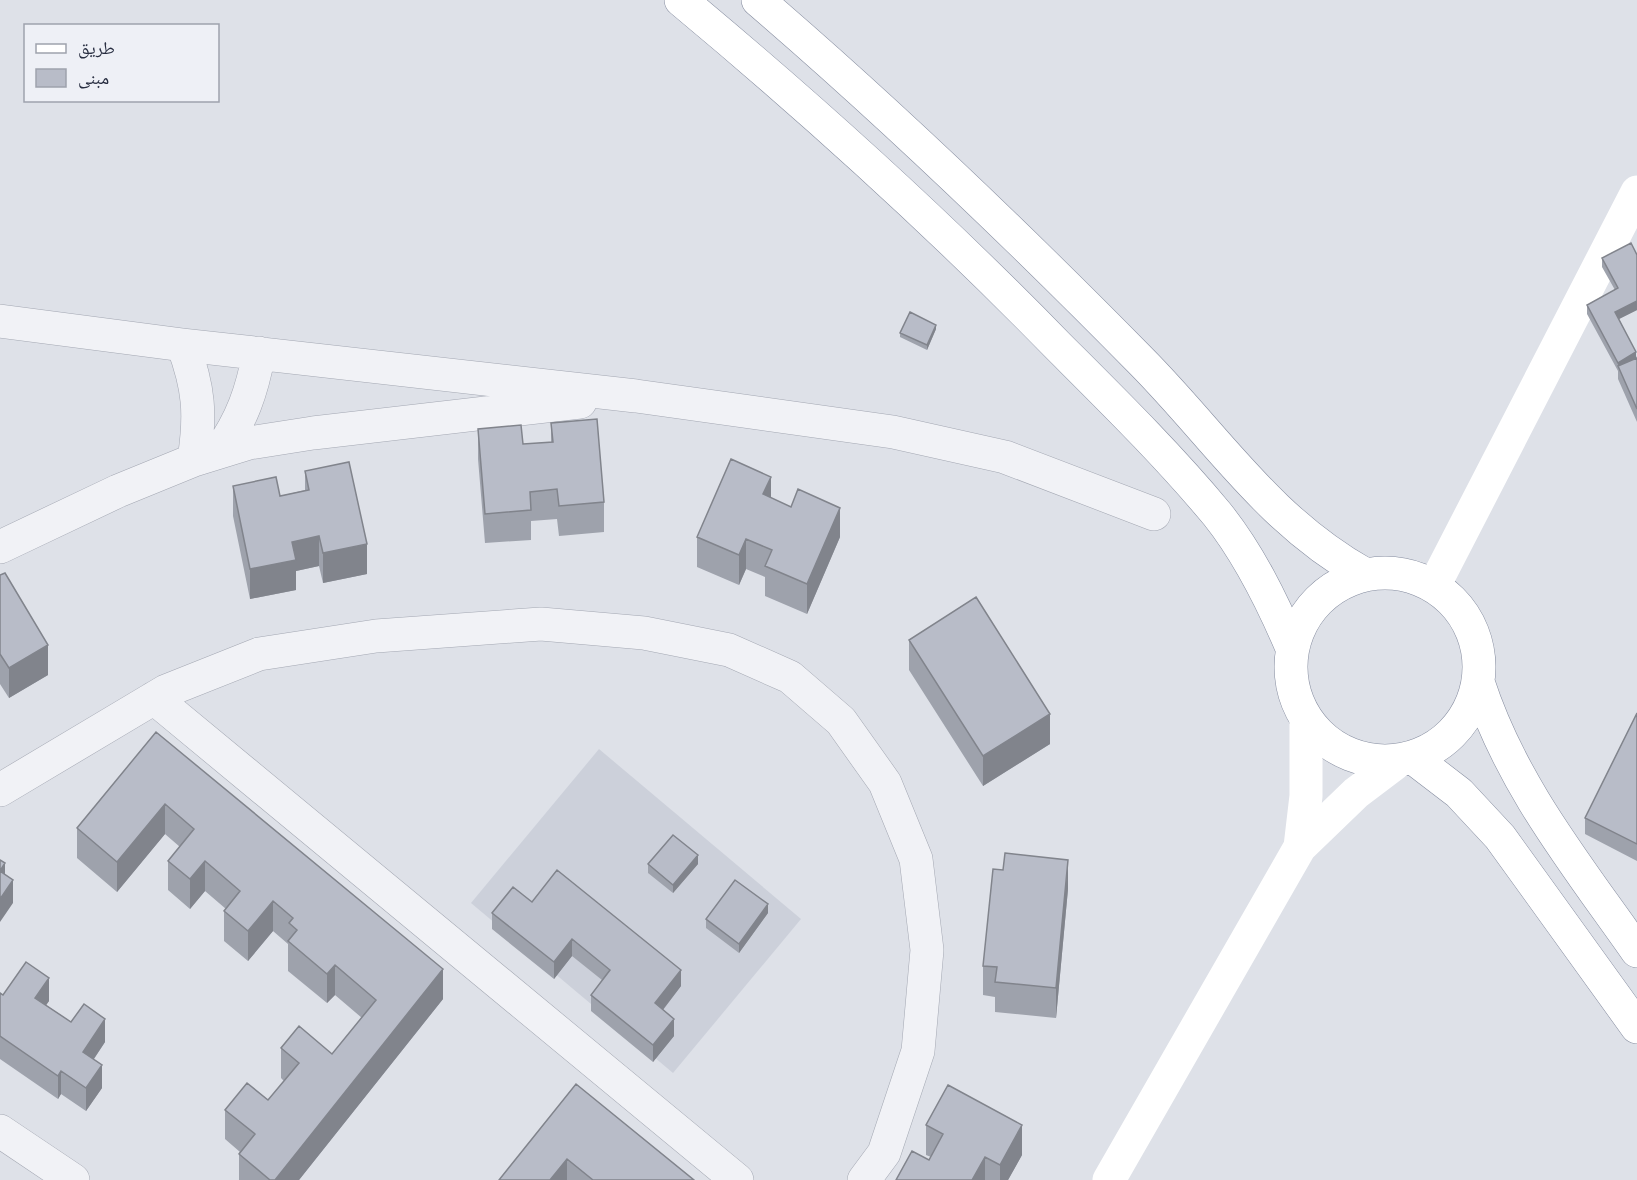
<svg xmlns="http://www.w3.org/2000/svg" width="1637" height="1180" viewBox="0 0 1637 1180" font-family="Barlow,'Noto Naskh Arabic',sans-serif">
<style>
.built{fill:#ccd0da}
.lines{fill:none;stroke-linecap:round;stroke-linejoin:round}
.street-casing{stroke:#a3a7b2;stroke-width:34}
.highway-casing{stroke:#858c9f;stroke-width:34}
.street{stroke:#f1f2f6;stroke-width:33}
.secondary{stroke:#fff;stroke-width:33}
.highway{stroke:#fff;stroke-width:33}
.wall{fill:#9ea2ac}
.shaded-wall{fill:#81848c}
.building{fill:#b8bcc8;stroke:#81848c;stroke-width:1.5}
</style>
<rect width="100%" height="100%" fill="#dee1e8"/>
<!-- built -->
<path class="built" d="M599 749 801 919 673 1073 471 903Z"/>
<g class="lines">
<!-- street casing -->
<g class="street-casing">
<path id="street" d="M0 321 183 345 636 396 893 432 1005 457 1154 514
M183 345C199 388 201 414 194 460
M219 452C242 420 252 391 259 353
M0 547 118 491 194 460 249 443 313 433 580 402
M154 698 737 1180
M0 790 166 691 259 654 376 636 541 624 644 633 729 650 790 677 841 721 885 783 916 859 927 950 918 1051 884 1153 864 1180
M0 1131 73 1180"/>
</g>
<!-- highway casing -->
<g class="highway-casing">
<path id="highway" d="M681 0C812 109 939 224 1058 346 1112 400 1168 455 1217 514 1249 554 1272 601 1292 648
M758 0C892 115 1018 236 1142 362 1217 438 1268 520 1364 574
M1291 667a94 94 0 1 1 188 0a94 94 0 1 1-188 0Z
M1478 682C1511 784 1576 864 1637 951
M1412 757 1459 793 1500 837 1637 1027"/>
</g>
<!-- street -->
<use href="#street" class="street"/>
<!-- secondary -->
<path class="secondary" d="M1434 586 1637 192
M1300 847 1306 796V719
M1109 1180 1300 847 1356 793 1397 762"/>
<!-- highway -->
<use href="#highway" class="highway"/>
</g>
<!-- wall -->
<path class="wall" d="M1602 258 1637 310 1619 319 1637 358V422L1618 379V371L1587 314V305L1615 290 1602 267Z
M936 329 927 350 900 337V333Z
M551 423 604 502V532L559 536 557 519 531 521V540L485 543 478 459V429L523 444 551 442Z
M305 471 367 574 323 583 319 566 296 571V590L250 599 233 516V486L280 496 305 490Z
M771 498 840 537 807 614 765 596V577L746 569 739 585 697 567V537Z
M0 575 48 675 9 698 0 684Z
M909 640 1050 744 983 786 909 670Z
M1637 713V861L1585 834V818Z
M156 732 443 999 299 1180H239V1154L240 1152 225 1139V1110L268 1100 284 1081 281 1078V1048L332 1054 362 1018 335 995 327 1003 288 971V944L273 931 248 961 224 941V911L226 909 205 891 190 909 168 890V861L180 847 165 834 117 892 77 858V828Z
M648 864H698L673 893 648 873Z
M1068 889 1056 1018 995 1012V997L983 995V966Z
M532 902 681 986 663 1010 674 1036 653 1062 591 1011V995L602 980 572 956 554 979 492 929V913Z
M768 913 739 953 706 928V919Z
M0 993 3 995 49 1001 46 1005 71 1022 105 1042 94 1059 102 1088 86 1111 61 1094 58 1099 0 1059Z
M576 1084 694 1180H499Z
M926 1125 1022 1155 1008 1180H896L929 1160 931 1157 926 1155Z"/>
<!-- shaded-wall -->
<path class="shaded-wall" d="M1637 301V310L1615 321V312Z
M936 325V329L927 350V345Z
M1636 352V361L1618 366V371V363Z
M771 477V507L763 494Z
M840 508V537L807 614V584Z
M319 536V566L296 571V590L250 599V569L292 542Z
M746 539V569L739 585V555Z
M367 544V574L323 583V553Z
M48 645V675L9 698V668Z
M1050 714V744L983 786V756Z
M165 804V834L117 892V862Z
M698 855V864L673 893V885Z
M1068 860V889L1056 1018V988Z
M205 861V891L190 909V879Z
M5 863V886L0 871Z
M13 880V903L0 922V899Z
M273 901V931L248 961V931Z
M768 904V913L739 953V944Z
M572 939V956L554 979V962Z
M335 965V995L327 1003V974Z
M443 969V999L299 1180H275Z
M681 970V986L655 1020V1003Z
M49 978V1001L35 1021V998Z
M105 1019V1042L83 1075V1052Z
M674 1019V1036L653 1062V1045Z
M102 1065V1088L86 1111V1088Z
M61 1071V1094L58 1099V1076Z
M1022 1125V1155L1008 1180H1000V1165Z
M985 1157V1180H972Z
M567 1159V1180H550Z"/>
<!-- building -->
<path class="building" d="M1631 243 1637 255V301L1615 312 1636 352 1618 363 1587 305 1618 288 1602 258Z
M910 312 936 325 927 345 900 333Z
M1637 358V409L1618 366Z
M597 419 604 502 559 506 557 489 530 492 531 510 485 514 478 429 521 425 523 444 553 442 551 423Z
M731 459 771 477 763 494 791 507 798 489 840 508 807 584 765 566 772 550 746 539 739 555 697 537Z
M349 462 367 544 323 553 319 536 292 542 296 560 250 569 233 486 276 477 280 496 309 490 305 471Z
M5 573 48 645 9 668 0 654V575Z
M976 597 1050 714 983 756 909 640Z
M1637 713V844L1585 818Z
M156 732 443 969 275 1180H270L239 1154 255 1134 225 1110 247 1083 268 1100 299 1063 281 1048 299 1026 332 1054 376 1000 335 965 327 974 288 941 297 930 289 923 293 918 273 901 248 931 224 911 240 891 205 861 190 879 168 861 194 829 165 804 117 862 77 828Z
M673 835 698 855 673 885 648 864Z
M1005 853 1068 860 1056 988 995 982 997 967 983 966 993 869 1003 870Z
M0 860 5 863 0 871Z
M557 870 681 970 655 1003 674 1019 653 1045 591 995 610 970 572 939 554 962 492 913 513 887 532 902Z
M0 871 13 880 0 899Z
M735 880 768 904 739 944 706 919Z
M26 962 49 978 35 998 71 1022 84 1004 105 1019 83 1052 102 1065 86 1088 61 1071 58 1076 0 1036V993L3 995Z
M576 1084 694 1180H593L567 1159 550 1180H499Z
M948 1085 1022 1125 1000 1165 985 1157 972 1180H896L912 1151 929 1160 943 1134 926 1125Z"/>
<!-- legend -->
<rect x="24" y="24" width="195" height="78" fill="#eef0f6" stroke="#9ea2ad" stroke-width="1.5"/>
<rect x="36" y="44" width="30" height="9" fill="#ffffff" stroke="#9ea2ad" stroke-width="1.5"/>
<text x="78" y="54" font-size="18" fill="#272d40">طريق</text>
<rect x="36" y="69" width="30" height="18" fill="#b8bcc8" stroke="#9ea2ad" stroke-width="1.5"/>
<text x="78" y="84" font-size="18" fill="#272d40">مبنى</text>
</svg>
